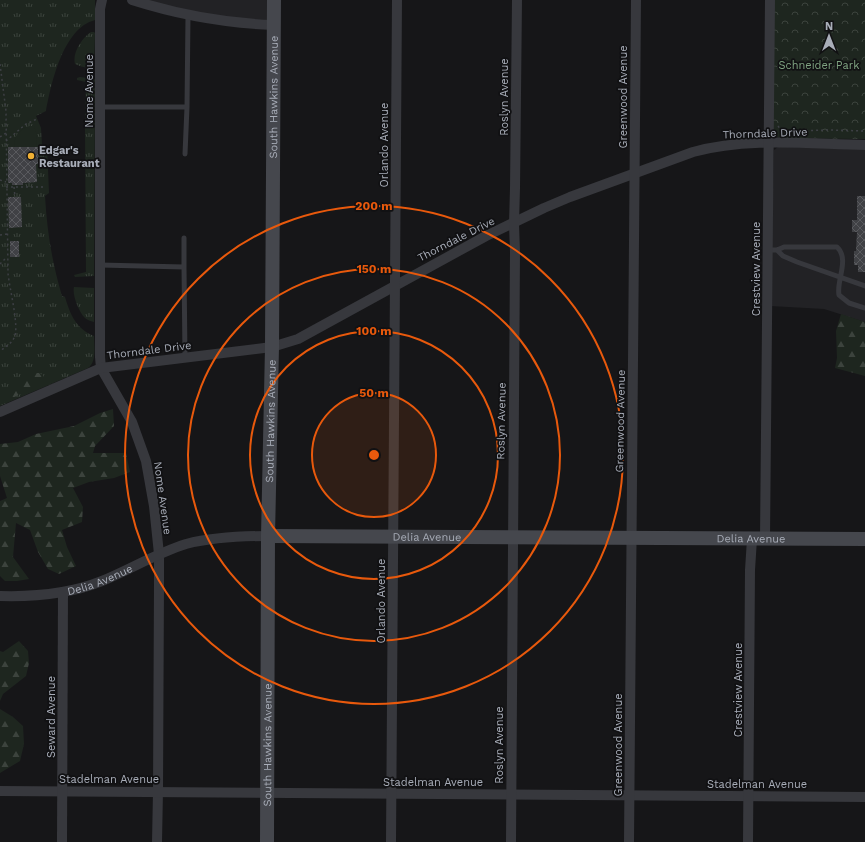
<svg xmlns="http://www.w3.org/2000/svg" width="865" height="842" viewBox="0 0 865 842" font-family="'Work Sans',sans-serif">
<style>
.built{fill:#222225}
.grass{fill:url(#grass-tufts)}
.forest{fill:url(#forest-firs)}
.park{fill:url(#park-crowns)}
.garden{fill:#1e261f}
.building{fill:url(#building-cross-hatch)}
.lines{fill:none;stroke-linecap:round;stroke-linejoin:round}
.path{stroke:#3d3f44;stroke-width:1.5;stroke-dasharray:2 3;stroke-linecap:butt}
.lane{stroke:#37383d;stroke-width:5}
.street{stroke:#37383d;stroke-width:10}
.secondary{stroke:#45474d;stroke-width:14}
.ring{fill:none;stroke:#e8590c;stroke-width:2}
.poi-dot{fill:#f2b134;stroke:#111113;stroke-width:1.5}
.labels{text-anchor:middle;stroke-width:3.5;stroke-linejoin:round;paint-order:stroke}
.park-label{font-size:11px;fill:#7fa381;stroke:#111113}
.street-label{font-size:11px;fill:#a8adb8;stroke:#111113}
.poi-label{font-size:11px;font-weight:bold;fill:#a8adb8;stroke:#111113;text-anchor:start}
.centre{fill:#e8590c;stroke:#111113;stroke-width:2}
.ring-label{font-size:12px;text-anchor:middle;font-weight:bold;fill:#e8590c;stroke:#111113;stroke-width:3.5;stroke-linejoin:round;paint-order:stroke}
</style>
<defs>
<pattern id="grass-tufts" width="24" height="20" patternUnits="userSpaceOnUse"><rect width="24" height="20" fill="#1e261f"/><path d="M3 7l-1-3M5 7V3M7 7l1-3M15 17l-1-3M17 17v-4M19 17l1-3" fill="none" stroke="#3c433d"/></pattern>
<pattern id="forest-firs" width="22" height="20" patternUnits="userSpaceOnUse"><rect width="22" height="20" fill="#1e261f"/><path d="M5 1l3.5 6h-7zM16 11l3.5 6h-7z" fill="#3c433d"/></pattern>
<pattern id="park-crowns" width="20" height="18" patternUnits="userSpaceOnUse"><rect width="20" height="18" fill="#1e261f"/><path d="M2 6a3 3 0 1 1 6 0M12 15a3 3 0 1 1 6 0" fill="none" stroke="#3c433d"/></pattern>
<pattern id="building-cross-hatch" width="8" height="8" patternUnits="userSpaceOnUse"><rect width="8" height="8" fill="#404145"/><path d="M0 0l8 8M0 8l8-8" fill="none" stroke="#595a5e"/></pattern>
</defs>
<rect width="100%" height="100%" fill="#161618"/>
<!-- built -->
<path class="built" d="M132 0H274L273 25 243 24Z
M778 147 865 148V322L824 309 770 306 774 150Z"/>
<!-- grass -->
<path class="grass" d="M0 0H95V20C63 28 51 84 46 111L36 116 41 128 42 145 47 147 49 193 45 196C47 232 52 262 62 296L65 297C70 314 76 329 94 336 94 346 97 362 88 368L0 406Z
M91 32H94L95 33 94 66C89 69 81 67 75 64 72 53 82 38 91 32Z
M80 77 95 79 94 276 75 277 74 275 86 272 85 127 86 82 77 80V78Z
M74 287 94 288V322C91 321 87 320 85 318 79 312 72 295 74 287Z"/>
<!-- forest -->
<path class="forest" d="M841 314 865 322V376L835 368 837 358 836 331Z
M34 373H39L43 375 45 380 32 389 0 403V389L17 385Z
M113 409 114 426 95 446 93 453H126L130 472 114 478 89 482 73 488 83 507 82 522 62 530 67 547 76 566 59 574 48 569 38 552 30 530 16 523 13 557 29 579 17 581H5L0 576V501L7 498 0 476V444L18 442 36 434 74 426 100 413Z
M19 641 28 651 29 663 26 676 3 694 0 701V651L3 652Z
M0 709 13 717 23 726 24 744 20 761 0 773Z"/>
<!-- park -->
<path class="park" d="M774 0H865V139L782 138C776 137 774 136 773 130Z"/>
<!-- garden -->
<path class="garden" d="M30 126H34L36 132 37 147H14C14 136 19 129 30 126Z"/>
<!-- building -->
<path class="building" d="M8 147H38V164H36L37 182 23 183V185H12V183H8Z
M857 196H865V272H858V265H854V251H856L857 232H852V220H857Z
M8 197H21L22 227 9 228Z
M10 241H19V257H10Z"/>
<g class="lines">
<!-- path -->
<path class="path" d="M0 64 6 111 8 273C9 287 20 328 14 338 11 344 5 347 0 351
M778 126 780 129 786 131 830 130 865 131
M0 137 6 133
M6 141 26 124 37 119
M0 180 6 182
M6 187H44
M14 187 15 197
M0 235 7 234
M0 264 7 257"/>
<!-- lane -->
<path class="lane" d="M101 107H187L188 16
M185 154 187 107
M184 238V267
M768 250H777L784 247H837C850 259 836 281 839 295L849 303 865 308
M777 250 783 256 797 262 865 286
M100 265 184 267 185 358"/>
<!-- street -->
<g class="street">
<path d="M102 0 100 9V357L101 368 132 422 146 461 154 506 159 554V583L158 791 157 842"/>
<path d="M132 0C179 15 223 23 273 25"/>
<path d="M0 412 101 368 272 347 298 339 486 236 544 208 570 197 693 152C748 137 808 144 865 145"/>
<path d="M765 539 770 0"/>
<path id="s1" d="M0 596C35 597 70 594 102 581 131 569 157 553 186 544 214 537 240 536 268 536"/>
<path d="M0 791 865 797"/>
<path d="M62 842 63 592"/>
<path d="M391 842 397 0"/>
<path d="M511 842 515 252 514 224 515 188 517 0"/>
<path d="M629 842 636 0"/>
<path d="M748 842 750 570 752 539"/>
</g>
<!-- secondary -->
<g class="secondary">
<path id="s2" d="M268 536 865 539"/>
<path id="s3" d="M267 842 268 536 272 347 274 0"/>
</g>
</g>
<!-- distance rings -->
<circle cx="374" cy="455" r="62" fill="#e8590c" fill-opacity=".12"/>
<g class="ring">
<circle cx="374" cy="455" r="62"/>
<circle cx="374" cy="455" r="124"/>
<circle cx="374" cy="455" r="186"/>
<circle cx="374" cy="455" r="249"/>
</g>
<!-- markers -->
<circle class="poi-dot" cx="31" cy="156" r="4"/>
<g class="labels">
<!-- park labels -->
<g class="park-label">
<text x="819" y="69">Schneider Park</text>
</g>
<!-- street labels -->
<g class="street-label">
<text transform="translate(89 91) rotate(-90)" y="4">Nome Avenue</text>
<text dy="4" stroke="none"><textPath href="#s3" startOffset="745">South Hawkins Avenue</textPath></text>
<text transform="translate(504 97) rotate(-90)" y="4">Roslyn Avenue</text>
<text transform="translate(623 97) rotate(-90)" y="4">Greenwood Avenue</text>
<text transform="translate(765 133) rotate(-2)" y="4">Thorndale Drive</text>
<text transform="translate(384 145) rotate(-90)" y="4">Orlando Avenue</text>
<text transform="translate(456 239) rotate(-27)" y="4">Thorndale Drive</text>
<text transform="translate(756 269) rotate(-90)" y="4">Crestview Avenue</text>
<text transform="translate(149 350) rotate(-7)" y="4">Thorndale Drive</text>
<text dy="4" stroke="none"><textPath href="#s3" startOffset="421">South Hawkins Avenue</textPath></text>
<text transform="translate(501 421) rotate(-89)" y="4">Roslyn Avenue</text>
<text transform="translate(620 421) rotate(-89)" y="4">Greenwood Avenue</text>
<text transform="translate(163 498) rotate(82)" y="4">Nome Avenue</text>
<text dy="4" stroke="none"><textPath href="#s2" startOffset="159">Delia Avenue</textPath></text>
<text dy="4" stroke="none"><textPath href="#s2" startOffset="483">Delia Avenue</textPath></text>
<text dy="4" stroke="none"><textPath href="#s1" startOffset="102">Delia Avenue</textPath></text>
<text transform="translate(381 601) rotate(-90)" y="4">Orlando Avenue</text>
<text transform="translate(738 690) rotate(-90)" y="4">Crestview Avenue</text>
<text transform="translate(51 717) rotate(-90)" y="4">Seward Avenue</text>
<text dy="4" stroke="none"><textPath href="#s3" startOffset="97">South Hawkins Avenue</textPath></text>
<text transform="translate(499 745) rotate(-90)" y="4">Roslyn Avenue</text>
<text transform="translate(618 745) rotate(-90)" y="4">Greenwood Avenue</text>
<text x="109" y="783">Stadelman Avenue</text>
<text x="433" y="786">Stadelman Avenue</text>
<text x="757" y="788">Stadelman Avenue</text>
</g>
<!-- poi labels -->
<g class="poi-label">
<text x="39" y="154">Edgar's<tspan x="39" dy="13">Restaurant</tspan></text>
</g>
</g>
<circle cx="374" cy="455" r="6" class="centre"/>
<g class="ring-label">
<text x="374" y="210">200 m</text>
<text x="374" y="273">150 m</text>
<text x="374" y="335">100 m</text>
<text x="374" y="397">50 m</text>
</g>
<!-- north arrow -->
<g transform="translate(829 36)" stroke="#111113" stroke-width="3" paint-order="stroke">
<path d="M0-3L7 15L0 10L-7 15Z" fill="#a8adb8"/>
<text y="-6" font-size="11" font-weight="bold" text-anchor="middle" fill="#a8adb8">N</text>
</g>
</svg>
